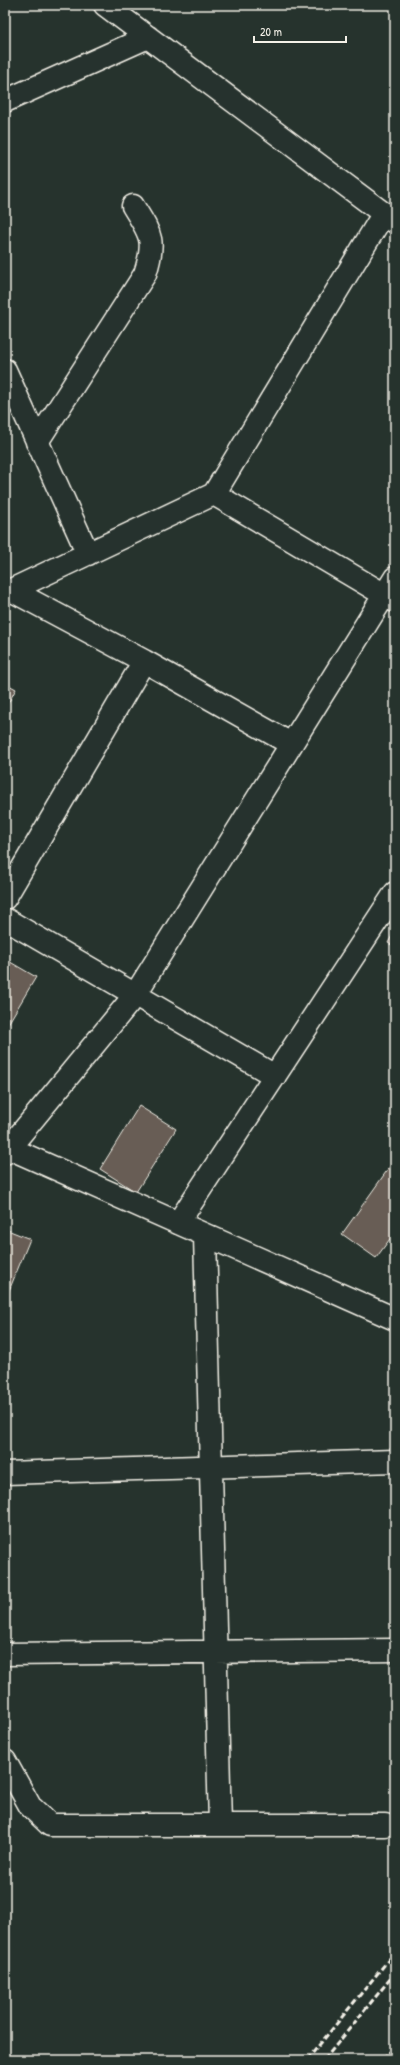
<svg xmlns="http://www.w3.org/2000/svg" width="400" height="2065" viewBox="0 0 400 2065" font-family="'Patrick Hand',sans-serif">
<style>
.building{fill:#685d55;stroke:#f4f1e8}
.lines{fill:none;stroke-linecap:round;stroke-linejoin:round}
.street-casing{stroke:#f4f1e8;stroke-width:25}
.street{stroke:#26332d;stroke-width:22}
.rail{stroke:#f4f1e8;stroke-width:3;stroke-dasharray:6 3;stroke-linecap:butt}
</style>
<rect width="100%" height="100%" fill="#26332d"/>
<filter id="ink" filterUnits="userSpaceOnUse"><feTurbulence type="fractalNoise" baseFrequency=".025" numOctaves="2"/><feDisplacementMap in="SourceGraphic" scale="8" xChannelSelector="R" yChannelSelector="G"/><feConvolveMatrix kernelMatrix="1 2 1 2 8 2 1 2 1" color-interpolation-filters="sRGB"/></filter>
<g filter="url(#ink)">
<!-- building -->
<path class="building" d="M5 683 16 689 5 709Z
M394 932 395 933V947L388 943Z
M5 959 36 977 5 1029Z
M139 1106 176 1129 136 1192 100 1169Z
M391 1165 395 1168V1232L376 1258 342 1234Z
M5 1229 30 1239 8 1293 5 1291Z"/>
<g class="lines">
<!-- street casing -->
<g class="street-casing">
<path id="street" d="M105 5 395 222
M5 101 148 37
M5 370 88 554
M37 442 145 274C156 240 151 235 133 206
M214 494 395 601
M11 590 144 661 291 744
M5 593 214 494 384 213
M5 898 144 661
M5 919 275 1076
M9 1148 395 1319
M5 1153 135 995 395 578
M178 1223 395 893
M205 1235 220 1825
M5 1473 395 1461
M5 1654 395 1650
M5 1761 30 1806 50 1825H385"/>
</g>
<!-- street -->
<use href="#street" class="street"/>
<!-- rail -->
<path class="rail" d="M307 2060 395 1952
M324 2060 395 1973
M383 2060 395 2046"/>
</g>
</g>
<!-- margin -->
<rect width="400" height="2065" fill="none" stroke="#26332d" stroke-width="20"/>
<rect x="10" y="10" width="380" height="2045" fill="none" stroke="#f4f1e8" stroke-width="1.5" filter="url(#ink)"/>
<!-- scale -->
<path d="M254 36v6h92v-6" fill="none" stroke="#f4f1e8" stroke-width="2"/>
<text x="260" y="36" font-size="12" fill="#f4f1e8" stroke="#26332d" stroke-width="3" paint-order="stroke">20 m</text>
</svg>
